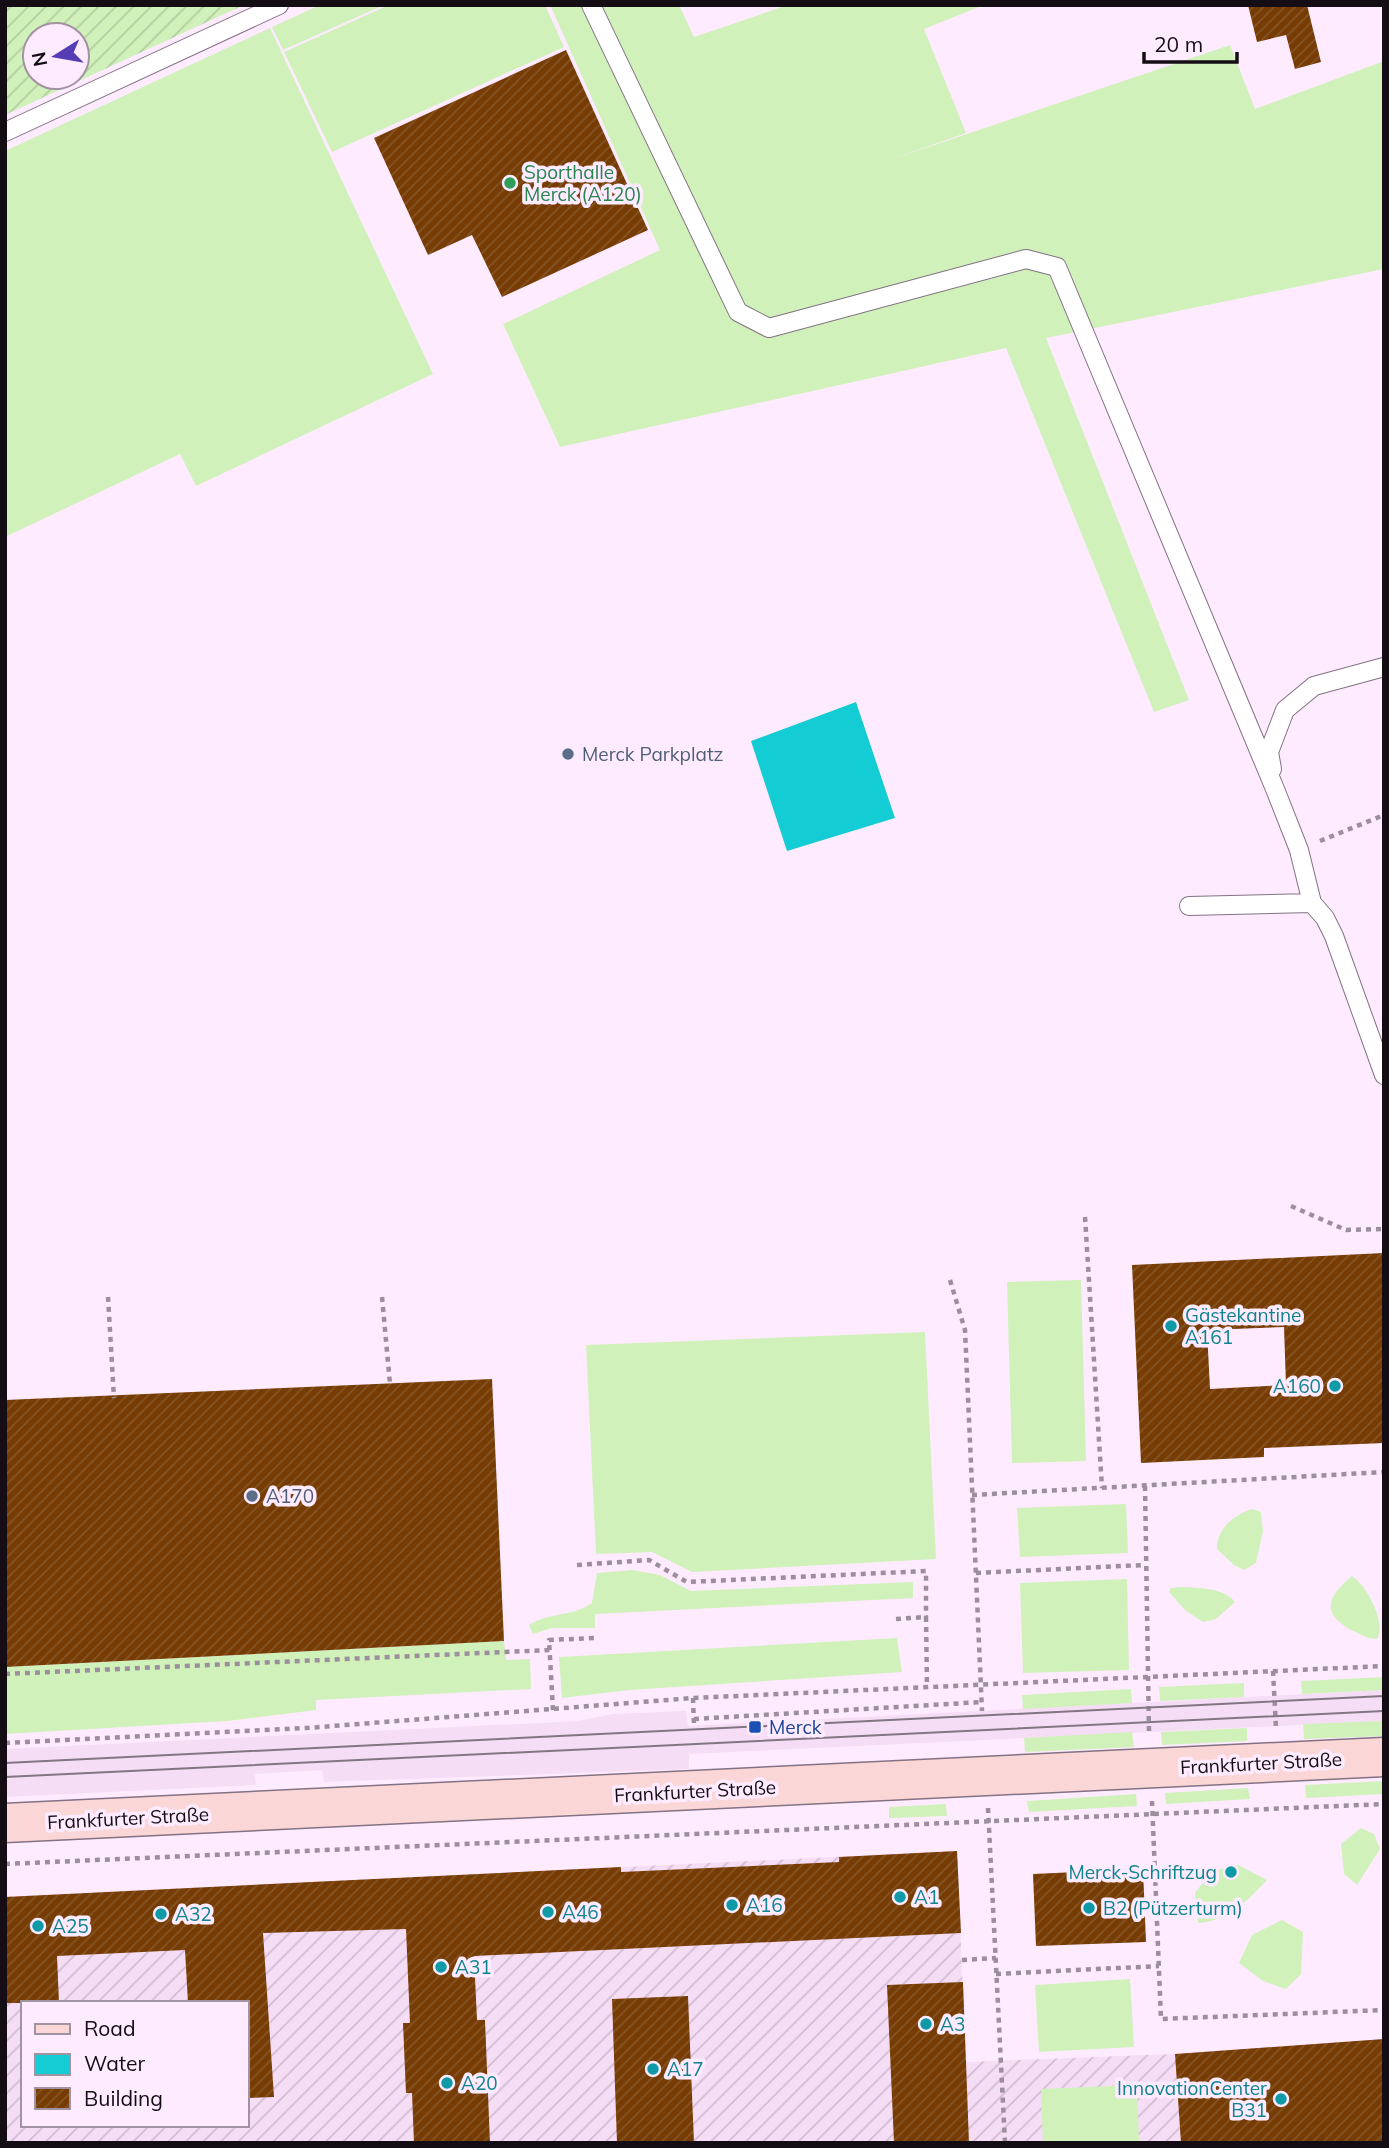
<svg xmlns="http://www.w3.org/2000/svg" width="1389" height="2148" viewBox="0 0 1389 2148" font-family="Mulish,sans-serif">
<style>
.built{fill:#f6ddf6}
.industrial{fill:url(#industrial-furrows);fill-rule:evenodd}
.grass{fill:#d0f1ba}
.garden{fill:url(#garden-furrows);fill-rule:evenodd}
.water{fill:#14ccd3}
.building{fill:url(#building-hatch);fill-rule:evenodd}
.lines{fill:none;stroke-linecap:round;stroke-linejoin:round}
.lane-casing{stroke:#837283;stroke-width:20}
.secondary-casing{stroke:#837283;stroke-width:41}
.path{stroke:#9d8e9d;stroke-width:4.5;stroke-dasharray:5 5;stroke-linecap:butt}
.lane{stroke:#fff;stroke-width:18}
.secondary{stroke:#fbd6d6;stroke-width:38}
.tram{stroke:#837683;stroke-width:2}
.leisure-dot{fill:#2e9e5b;stroke:#ffebff;stroke-width:2.5}
.service-dot{fill:#5c6f8a;stroke:#ffebff;stroke-width:2.5}
.culture-dot{fill:#0f9aa8;stroke:#ffebff;stroke-width:2.5}
.transit-dot{fill:#1a4fb4;stroke:#ffebff;stroke-width:2.5}
.labels{text-anchor:middle;stroke-width:7;stroke-linejoin:round;paint-order:stroke}
.leisure-label{font-size:19px;fill:#27864d;stroke:#ffebff;text-anchor:start}
.service-label{font-size:19px;fill:#4e5e75;stroke:#ffebff;text-anchor:start}
.culture-label{font-size:19px;fill:#0d838f;stroke:#ffebff;text-anchor:start}
.transit-label{font-size:19px;fill:#164399;stroke:#ffebff;text-anchor:start}
.street-label{font-size:19px;fill:#140e14;stroke:#ffebff}
</style>
<defs>
<pattern id="industrial-furrows" width="10" height="10" patternUnits="userSpaceOnUse" patternTransform="scale(1.75)"><rect width="10" height="10" fill="#f6ddf6"/><path d="M-1 1l2-2M0 10L10 0M9 11l2-2" fill="none" stroke="#d2bcd2"/></pattern>
<pattern id="garden-furrows" width="10" height="10" patternUnits="userSpaceOnUse" patternTransform="scale(1.75)"><rect width="10" height="10" fill="#d0f1ba"/><path d="M-1 1l2-2M0 10L10 0M9 11l2-2" fill="none" stroke="#b2cd9f"/></pattern>
<pattern id="building-hatch" width="6" height="6" patternUnits="userSpaceOnUse" patternTransform="scale(1.75)"><rect width="6" height="6" fill="#773c03"/><path d="M-1 1l2-2M0 6l6-6M5 7l2-2" fill="none" stroke="#845527"/></pattern>
</defs>
<rect width="100%" height="100%" fill="#ffebff"/>
<!-- built -->
<path class="built" d="M1384 1690V1721L689 1754V1769L324 1782 322 1770 255 1774 256 1785 5 1797V1749L578 1721 613 1714 686 1711 688 1726Z"/>
<!-- industrial -->
<path class="industrial" d="M957 1851 966 2062 1175 2054 1384 2039V2143H5V1897ZM23 2003H247V2125H23Z"/>
<!-- grass -->
<path class="grass" d="M320 5H384L283 50 272 27Z
M389 5H545L564 47 332 152 284 52Z
M550 5H679L694 37 788 5H984L924 29 966 133 884 162 1230 45 1255 109 1384 61V269L1046 338 1189 700 1154 712 1006 348 560 447 503 324 660 250Z
M270 28 433 374 196 486 180 454 5 537V151Z
M1081 1280 1086 1461 1012 1463 1007 1282Z
M925 1332 936 1559 692 1572 652 1552 596 1554 586 1345Z
M1126 1504 1128 1553 1020 1557 1017 1508Z
M1252 1509 1261 1512 1263 1531 1256 1563 1244 1570 1234 1565 1217 1549C1217 1528 1234 1515 1252 1509Z
M632 1570 660 1575 691 1591 913 1582V1598L595 1614V1628H552L533 1634 529 1625C549 1612 572 1617 592 1603L597 1573Z
M1352 1576C1367 1586 1387 1623 1377 1639 1367 1639 1360 1634 1351 1630 1319 1611 1329 1596 1352 1576Z
M1127 1579 1129 1670 1023 1673 1020 1583Z
M1181 1587C1198 1588 1223 1587 1235 1602L1216 1619 1203 1622 1186 1611 1169 1592 1171 1588Z
M897 1638 902 1672 630 1690 562 1698 559 1657Z
M504 1641 506 1660 530 1659 531 1689 316 1700V1710L227 1721 5 1734V1667Z
M1384 1677V1690L1302 1694 1301 1681Z
M1244 1683V1697L1160 1701 1159 1687Z
M1131 1689 1132 1703 1023 1709 1022 1695Z
M1384 1721V1736L1304 1739 1303 1724Z
M1247 1728V1741L1162 1745 1161 1732Z
M1132 1732 1134 1747 1025 1752 1024 1738Z
M1384 1781V1794L1306 1798 1305 1785Z
M1248 1788 1250 1799 1166 1804 1165 1793Z
M1136 1794 1137 1806 1029 1812 1027 1801Z
M946 1804 947 1816 889 1818V1807Z
M1361 1828 1374 1834 1380 1849 1357 1885 1344 1874 1341 1844Z
M1238 1865 1267 1880C1247 1901 1228 1921 1198 1923L1195 1893 1212 1871Z
M1282 1920 1303 1932 1301 1974 1286 1989 1263 1981 1239 1963 1252 1935Z
M1130 1979 1134 2047 1039 2052 1035 1985Z
M1137 2085 1139 2143H1043L1041 2089Z"/>
<!-- garden -->
<path class="garden" d="M5 5H244L5 115ZM35 35H77V77H35Z"/>
<!-- water -->
<path class="water" d="M856 702 895 818 787 851 751 741Z"/>
<!-- building -->
<path class="building" d="M1248 5H1307L1321 62 1295 69 1286 35 1257 42Z
M566 50 648 230 502 297 472 235 428 255 374 138Z
M1384 1253V1443L1264 1448V1457L1141 1463 1132 1265ZM1284 1327 1286 1385 1210 1389 1207 1330Z
M492 1379 504 1641 5 1667V1400Z
M957 1851 961 1933 474 1956 477 2020H485L490 2143H414L412 2093H406L403 2023H410L406 1929 263 1933 274 2097 247 2098V2003H188L185 1950 57 1956 59 2003H5V1897L621 1867V1872L839 1862V1857Z
M1143 1869 1146 1942 1036 1946 1033 1874Z
M963 1982 969 2143H894L887 1985Z
M688 1996 694 2143H617L612 1999Z
M1384 2039V2143H1181L1175 2054Z"/>
<g class="lines">
<!-- lane casing -->
<g class="lane-casing">
<path id="lane" d="M591 5 738 312 769 328 1026 259 1057 267 1275 789 1299 850 1312 903 1325 918 1334 936 1384 1075
M5 132 279 5
M1272 769 1269 752 1285 710 1314 686 1384 667
M1189 906 1312 903"/>
</g>
<!-- secondary casing -->
<g class="secondary-casing">
<path id="secondary" d="M5 1823 1384 1757"/>
</g>
<!-- path -->
<path class="path" d="M1320 841 1384 815
M1291 1206 1346 1230 1384 1229
M1085 1217 1102 1488
M950 1280 965 1330 982 1711
M108 1297 114 1398
M382 1297 390 1384
M1145 1486 1149 1733
M972 1495 1384 1472
M577 1565 649 1560 687 1582 926 1571V1617
M976 1573 1144 1565
M896 1619 926 1617 927 1686
M1273 1671 1276 1728
M5 1674 550 1650
M693 1698 694 1725
M553 1710 549 1640 595 1638
M694 1719 982 1702
M5 1743 307 1728 693 1698 1384 1666
M1152 1801 1161 2019 1384 2010
M988 1808 1005 2143
M5 1864 1384 1804
M962 1960 996 1958
M996 1974 1159 1966"/>
<!-- lane -->
<use href="#lane" class="lane"/>
<!-- secondary -->
<use href="#secondary" class="secondary"/>
<!-- tram -->
<path class="tram" d="M5 1763 1384 1696
M5 1777 1384 1711"/>
</g>
<!-- markers -->
<circle class="leisure-dot" cx="510" cy="183" r="7"/>
<g class="service-dot">
<circle cx="568" cy="754" r="7"/>
<circle cx="252" cy="1496" r="7"/>
</g>
<g class="culture-dot">
<circle cx="1171" cy="1326" r="7"/>
<circle cx="1335" cy="1386" r="7"/>
<circle cx="1231" cy="1872" r="7"/>
<circle cx="900" cy="1897" r="7"/>
<circle cx="732" cy="1905" r="7"/>
<circle cx="1089" cy="1908" r="7"/>
<circle cx="548" cy="1912" r="7"/>
<circle cx="161" cy="1914" r="7"/>
<circle cx="38" cy="1926" r="7"/>
<circle cx="441" cy="1967" r="7"/>
<circle cx="926" cy="2024" r="7"/>
<circle cx="653" cy="2069" r="7"/>
<circle cx="447" cy="2083" r="7"/>
<circle cx="1281" cy="2099" r="7"/>
</g>
<rect class="transit-dot" x="748" y="1720" width="14" height="14" rx="3.5"/>
<g class="labels">
<!-- leisure labels -->
<g class="leisure-label">
<text x="524" y="179">Sporthalle<tspan x="524" dy="22">Merck (A120)</tspan></text>
</g>
<!-- service labels -->
<g class="service-label">
<text x="582" y="761">Merck Parkplatz</text>
<text x="266" y="1503">A170</text>
</g>
<!-- culture labels -->
<g class="culture-label">
<text x="1185" y="1322">Gästekantine<tspan x="1185" dy="22">A161</tspan></text>
<text x="1321" y="1393" text-anchor="end">A160</text>
<text x="1217" y="1879" text-anchor="end">Merck-Schriftzug</text>
<text x="914" y="1904">A1</text>
<text x="746" y="1912">A16</text>
<text x="1103" y="1915">B2 (Pützerturm)</text>
<text x="562" y="1919">A46</text>
<text x="175" y="1921">A32</text>
<text x="52" y="1933">A25</text>
<text x="455" y="1974">A31</text>
<text x="940" y="2031">A3</text>
<text x="667" y="2076">A17</text>
<text x="461" y="2090">A20</text>
<text x="1267" y="2095" text-anchor="end">InnovationCenter<tspan x="1267" dy="22">B31</tspan></text>
</g>
<!-- transit labels -->
<g class="transit-label">
<text x="769" y="1734">Merck</text>
</g>
<!-- street labels -->
<g class="street-label">
<text transform="translate(1261 1763) rotate(-3)" y="7">Frankfurter Straße</text>
<text transform="translate(695 1791) rotate(-3)" y="7">Frankfurter Straße</text>
<text transform="translate(128 1818) rotate(-3)" y="7">Frankfurter Straße</text>
</g>
</g>
<!-- border -->
<rect width="1389" height="2148" fill="none" stroke="#140e14" stroke-width="14"/>
<!-- legend -->
<rect x="21" y="2001" width="228" height="126" fill="#ffebff" stroke="#a193a1" stroke-width="2"/>
<rect x="35" y="2024" width="35" height="10" fill="#fbd6d6" stroke="#a193a1" stroke-width="2"/>
<text x="84" y="2036" font-size="21" fill="#140e14">Road</text>
<rect x="35" y="2054" width="35" height="21" fill="#14ccd3" stroke="#a193a1" stroke-width="2"/>
<text x="84" y="2071" font-size="21" fill="#140e14">Water</text>
<rect x="35" y="2088" width="35" height="21" fill="url(#building-hatch)" stroke="#a193a1" stroke-width="2"/>
<text x="84" y="2106" font-size="21" fill="#140e14">Building</text>
<!-- north arrow -->
<g transform="translate(56 56) rotate(259)"><circle r="33" fill="#ffebff" stroke="#a193a1" stroke-width="2"/>
<path d="M0-5L12 26L0 18L-12 26Z" fill="#553cb4"/>
<text y="-10" font-size="19" font-weight="bold" text-anchor="middle" fill="#140e14">N</text>
</g>
<!-- scale -->
<path d="M1144 52v10h93v-10" fill="none" stroke="#140e14" stroke-width="3.5"/>
<text x="1154" y="52" font-size="21" fill="#140e14" stroke="#ffebff" stroke-width="5" paint-order="stroke">20 m</text>
</svg>
